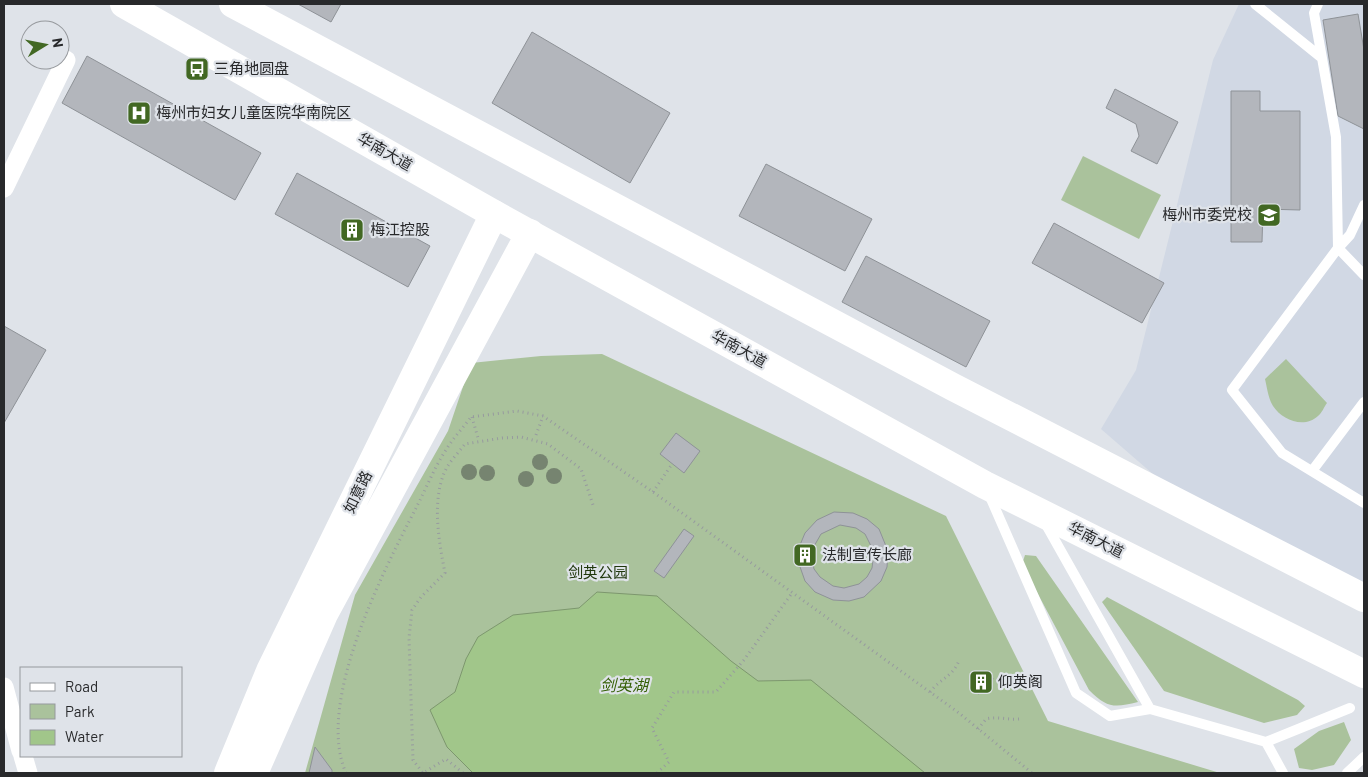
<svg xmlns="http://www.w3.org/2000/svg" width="1368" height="777" viewBox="0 0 1368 777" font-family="Barlow,'Noto Sans SC',sans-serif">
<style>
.built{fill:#d1d8e4}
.green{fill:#aac29c}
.water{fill:#a1c68a;stroke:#7d976e}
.building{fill:#b3b6bc;stroke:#8e9297;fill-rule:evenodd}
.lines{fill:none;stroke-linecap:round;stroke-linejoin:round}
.path{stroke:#979a9f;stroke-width:3;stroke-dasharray:1 4;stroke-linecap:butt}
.lane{stroke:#fff;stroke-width:10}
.street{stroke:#fff;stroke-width:19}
.secondary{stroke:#fff;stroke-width:28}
.primary{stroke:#fff;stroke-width:28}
.tree{fill:#768470}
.labels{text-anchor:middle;stroke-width:4.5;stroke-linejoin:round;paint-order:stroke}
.poi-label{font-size:15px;fill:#28292b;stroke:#dfe3e9;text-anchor:start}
.street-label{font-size:15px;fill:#28292b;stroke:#dfe3e9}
.park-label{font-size:15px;fill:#20370d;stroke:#dfe3e9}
.water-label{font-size:16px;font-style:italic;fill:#345f05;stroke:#dfe3e9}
</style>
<rect width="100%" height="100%" fill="#dfe3e9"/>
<!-- built -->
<path class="built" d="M1239 4H1364V587L1214 527 1101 429 1136 370 1213 60Z"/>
<!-- green -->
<path class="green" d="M1083 156 1161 195 1139 239 1061 200Z
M602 354 946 516 1048 721 1220 773H305L355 595 448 431 471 363 541 356Z
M1286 359 1327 403C1324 407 1322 413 1318 416 1304 429 1282 420 1273 406 1268 398 1267 387 1265 379Z
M1025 555 1036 556 1138 702C1114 708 1107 708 1089 690L1022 564Z
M1107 597 1298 700 1305 706 1297 715 1264 723 1164 691 1102 602Z
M1344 722 1351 740 1334 765 1312 770 1299 768 1294 749 1319 731Z"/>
<!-- water -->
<path class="water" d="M597 592 657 596 731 661 758 681 811 680 925 773H473L447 747 430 710 455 692 466 659 478 637 513 615 579 608Z"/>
<!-- building -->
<path class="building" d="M298 4H341L331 22Z
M1358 14 1364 50V129L1338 116 1323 20Z
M532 32 670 113 630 183 492 103Z
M87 56 261 153 235 200 62 103Z
M1115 89 1178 122 1157 164 1131 151 1139 136 1136 124 1106 108Z
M1231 91H1260V111H1300V210L1263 209 1262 242H1231Z
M766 164 872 219 845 271 739 216Z
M297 173 430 246 408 287 275 214Z
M1054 223 1164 283 1142 323 1032 263Z
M866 256 990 321 966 367 842 302Z
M4 326 46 350 4 423Z
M676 433 700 451 684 473 660 454Z
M834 512 853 513 867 519 879 529 888 551 887 567 881 581 864 597 849 601 833 600 815 592 805 581 799 564 800 545 805 533 817 520ZM840 525 856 528 865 534 874 552 872 568 867 577 859 584 844 588 833 586 820 577 814 569 812 558 813 548 821 534Z
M684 529 694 536 664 578 654 571Z
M984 671 993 678 990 689 978 694 971 687 973 675Z
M315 747 332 770V773H309Z"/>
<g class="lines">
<!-- path -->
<path class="path" d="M472 417 478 438
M536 435 543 416
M653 492 672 464
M930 692C941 678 951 678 959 661
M978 729 986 719C997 716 1007 720 1019 719
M346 773C315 703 383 572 416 508 426 489 434 468 446 450 453 438 463 428 471 417L517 411 543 416 653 492 959 713 1032 773
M463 773 446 759 423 773 413 760 409 638 412 610 421 597 445 573C439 542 431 499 446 469 451 460 459 452 465 444L502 438 521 437 548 444 581 469 594 508
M657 773 669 762 652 728 674 692H716L744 660 792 593"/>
<!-- lane -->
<path class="lane" d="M1255 4 1322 58
M1318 4 1314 13 1336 137 1338 248 1232 390 1282 453 1364 503
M1364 205 1350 235 1338 248 1364 275
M1312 471 1364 402
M988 492 1076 693 1110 716 1150 709
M1044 521 1150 709 1266 742 1350 708
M1266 742 1283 773
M1347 773 1364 757"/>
<!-- street -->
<path class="street" d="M4 188 66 60
M4 687 21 751
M23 756 28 773"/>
<!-- secondary -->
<path class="secondary" d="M228 773 270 671 494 214
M254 773 324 614 530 233"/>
<!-- primary -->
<path class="primary" d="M124 4 494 214 985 485 1364 674
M233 4 953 387 1364 598"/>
</g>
<!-- trees -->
<g class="tree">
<circle cx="540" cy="462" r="8"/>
<circle cx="469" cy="472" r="8"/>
<circle cx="487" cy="473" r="8"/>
<circle cx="554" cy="476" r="8"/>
<circle cx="526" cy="479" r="8"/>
</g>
<!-- icons -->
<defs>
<g id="bus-square" transform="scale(1.25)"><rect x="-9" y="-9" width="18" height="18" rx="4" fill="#426823" stroke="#dfe3e9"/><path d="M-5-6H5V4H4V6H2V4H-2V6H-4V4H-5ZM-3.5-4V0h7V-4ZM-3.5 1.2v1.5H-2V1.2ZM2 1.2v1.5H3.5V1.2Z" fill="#fff"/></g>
<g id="hospital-square" transform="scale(1.25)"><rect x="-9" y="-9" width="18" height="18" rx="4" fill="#426823" stroke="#dfe3e9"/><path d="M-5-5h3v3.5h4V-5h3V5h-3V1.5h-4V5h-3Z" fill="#fff"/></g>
<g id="university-square" transform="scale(1.25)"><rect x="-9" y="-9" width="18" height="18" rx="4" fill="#426823" stroke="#dfe3e9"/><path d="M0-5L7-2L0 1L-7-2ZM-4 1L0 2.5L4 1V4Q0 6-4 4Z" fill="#fff"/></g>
<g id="building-square" transform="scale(1.25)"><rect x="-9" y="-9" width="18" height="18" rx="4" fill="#426823" stroke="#dfe3e9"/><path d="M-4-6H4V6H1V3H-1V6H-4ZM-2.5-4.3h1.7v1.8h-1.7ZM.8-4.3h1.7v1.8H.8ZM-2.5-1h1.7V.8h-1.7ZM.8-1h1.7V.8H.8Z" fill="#fff"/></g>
</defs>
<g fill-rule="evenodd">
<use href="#bus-square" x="197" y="69"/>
<use href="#hospital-square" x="139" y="113"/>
<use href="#university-square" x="1269" y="215"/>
<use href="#building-square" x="352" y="230"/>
<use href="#building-square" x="805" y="555"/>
<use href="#building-square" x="981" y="682"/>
</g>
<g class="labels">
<!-- poi labels -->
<g class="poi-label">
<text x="214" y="74">三角地圆盘</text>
<text x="156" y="118">梅州市妇女儿童医院华南院区</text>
<text x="1252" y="220" text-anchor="end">梅州市委党校</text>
<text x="370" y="235">梅江控股</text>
<text x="822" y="560">法制宣传长廊</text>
<text x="998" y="687">仰英阁</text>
</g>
<!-- street labels -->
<g class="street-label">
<text transform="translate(385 152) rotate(30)" y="5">华南大道</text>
<text transform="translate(739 349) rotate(29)" y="5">华南大道</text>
<text transform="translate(358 492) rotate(-64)" y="5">如意路</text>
<text transform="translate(1096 540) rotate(27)" y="5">华南大道</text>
</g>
<!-- park labels -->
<g class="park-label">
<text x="598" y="578">剑英公园</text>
</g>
<!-- water labels -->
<g class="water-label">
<text x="624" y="691">剑英湖</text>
</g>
</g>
<!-- border -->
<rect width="1368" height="777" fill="none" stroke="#28292b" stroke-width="10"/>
<!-- legend -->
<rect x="20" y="667" width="162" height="90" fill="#dfe3e9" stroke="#96999d"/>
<rect x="30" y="683" width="25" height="8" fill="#ffffff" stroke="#96999d"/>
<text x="65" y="692" font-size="15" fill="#28292b">Road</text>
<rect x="30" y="704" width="25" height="15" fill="#aac29c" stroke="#96999d"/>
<text x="65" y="717" font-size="15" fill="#28292b">Park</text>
<rect x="30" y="730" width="25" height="15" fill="#a1c68a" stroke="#96999d"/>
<text x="65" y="742" font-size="15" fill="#28292b">Water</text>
<!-- north arrow -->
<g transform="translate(45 45) rotate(80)"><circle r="24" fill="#dfe3e9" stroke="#96999d"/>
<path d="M0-4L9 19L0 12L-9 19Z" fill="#426823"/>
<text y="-8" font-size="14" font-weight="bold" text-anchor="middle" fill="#28292b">N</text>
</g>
</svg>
